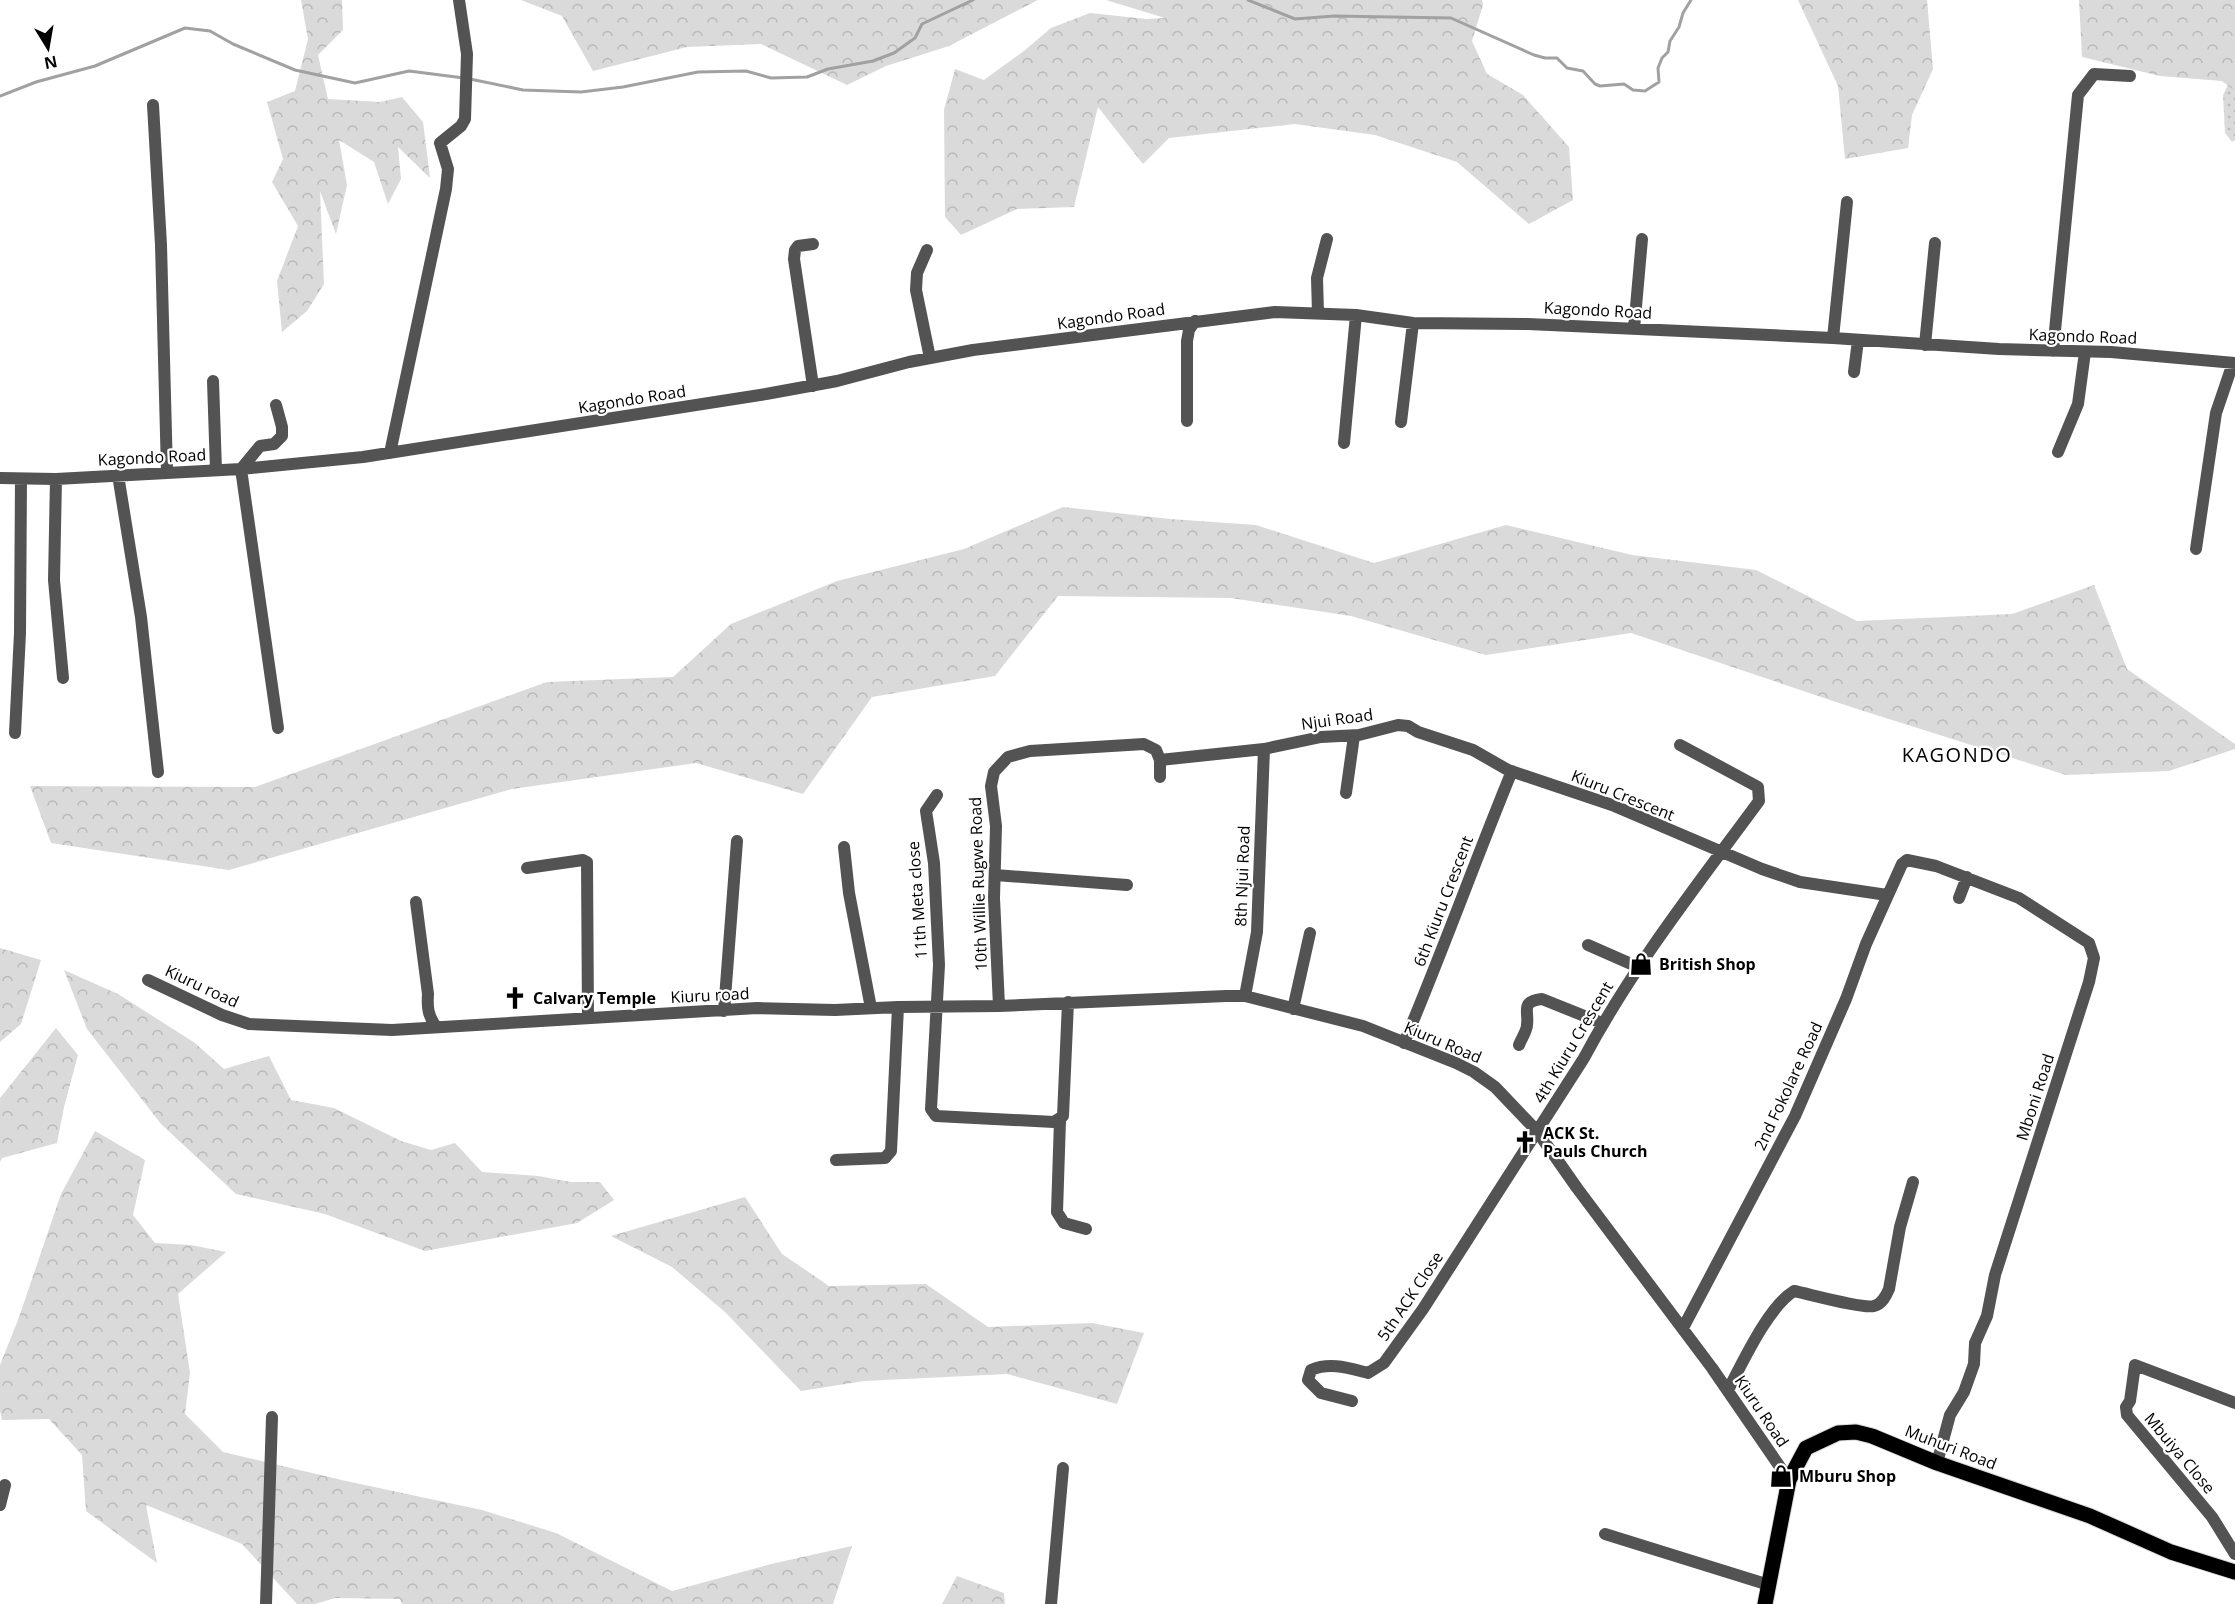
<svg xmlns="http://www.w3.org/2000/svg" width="2235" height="1604" viewBox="0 0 2235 1604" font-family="'Open Sans',sans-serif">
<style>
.grass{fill:url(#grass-dots)}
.forest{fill:url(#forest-crowns)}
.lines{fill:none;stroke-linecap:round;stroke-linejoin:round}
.stream{stroke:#a1a1a1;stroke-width:3}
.major-casing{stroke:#dbdbdb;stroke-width:17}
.minor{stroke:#535353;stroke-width:12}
.major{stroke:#000;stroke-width:15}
.labels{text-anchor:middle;stroke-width:4.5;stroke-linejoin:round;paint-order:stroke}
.street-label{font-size:16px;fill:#000;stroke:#fff}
.poi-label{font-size:16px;font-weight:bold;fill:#000;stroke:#fff;text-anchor:start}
.quarter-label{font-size:20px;letter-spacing:1.5px;fill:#000;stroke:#fff}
</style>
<defs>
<pattern id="grass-dots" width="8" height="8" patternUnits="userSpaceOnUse" patternTransform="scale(1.5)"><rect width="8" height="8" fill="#dadada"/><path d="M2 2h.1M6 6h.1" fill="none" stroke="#b9b9b9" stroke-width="1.8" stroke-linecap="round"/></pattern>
<pattern id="forest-crowns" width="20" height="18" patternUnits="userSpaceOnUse" patternTransform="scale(1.5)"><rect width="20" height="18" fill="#dadada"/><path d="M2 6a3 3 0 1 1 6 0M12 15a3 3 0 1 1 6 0" fill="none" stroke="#b9b9b9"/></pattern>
</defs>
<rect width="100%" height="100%" fill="#fff"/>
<!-- grass -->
<path class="grass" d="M2235 26V140L2232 142 2225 133 2223 95 2231 78Z"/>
<!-- forest -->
<path class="forest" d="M301 0H342L343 30 318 55 328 99 380 102 402 97 423 122 430 178 398 147 401 179 388 204 374 162 339 140 347 185 336 234 320 191 324 284 307 311 282 332 277 281 298 226 272 182 283 159 267 102 295 91 308 39Z
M521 0H1038L949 46 886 66 847 85 761 44 687 47 593 71 562 16Z
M1106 0H1482L1483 5 1472 41 1487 74 1523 95 1569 147 1573 200 1529 224 1457 162 1375 135 1295 124 1169 138 1143 164 1098 107 1074 207 1017 209 961 235 945 217 944 110 955 69 984 80 1024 51 1051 28 1090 13 1146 19 1165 18Z
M1798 0H1927L1933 69 1912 115 1908 148 1845 159 1838 86Z
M2079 0H2235V91L2222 81 2160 76 2082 57Z
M1063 507 1170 519 1256 525 1374 563 1506 525 1632 555 1756 570 1857 621 2012 614 2094 585 2127 669 2235 744V749L2169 771 2066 775 1851 707 1631 633 1486 655 1351 616 1231 598 1058 596 995 676 872 697 803 794 696 763 512 789 229 870 51 843 30 786 255 787 547 682 673 677 731 624 837 581 964 549Z
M0 948 41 960 21 1024 0 1042Z
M64 970 118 994 195 1043 224 1069 269 1056 291 1100 334 1108 401 1141 431 1150 455 1143 482 1172 538 1176 571 1182H600L614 1200 577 1223 425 1251 325 1214 236 1194 161 1124 87 1029Z
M56 1028 78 1055 64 1107 57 1143 2 1158 0 1162V1098Z
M95 1131 145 1160 133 1215 155 1243 191 1245 226 1252 178 1294 190 1373 185 1414 223 1452 346 1481 482 1510 556 1533 672 1591 771 1564 852 1546 833 1604H402L400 1599 335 1598 315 1604H297L242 1544 146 1505 157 1563 86 1511 82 1455 49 1419 2 1420 0 1411V1365L18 1320 61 1194Z
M745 1197 782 1254 829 1286 926 1284 988 1327 1092 1323 1144 1333 1117 1404 1007 1374 864 1381 801 1391 725 1312 672 1267 611 1236Z
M957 1576 1004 1593 1005 1604H942Z"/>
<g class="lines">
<!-- stream -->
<path class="stream" d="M1248 0 1295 19 1334 16 1451 18 1534 55 1545 58H1557L1567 68 1583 71 1595 84 1600 86 1624 84 1633 90 1645 91 1659 82 1658 68 1662 58 1668 52 1670 41 1679 27 1683 13 1691 0
M470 79 523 90 581 92 623 87 698 72 746 71 771 78 807 77 828 69 873 61 894 53 915 38 922 24 973 0
M0 96 36 82 95 66 185 28 210 31 233 44 295 70 355 83 409 71 464 78"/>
<!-- major casing -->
<g class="major-casing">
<path id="major" d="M1765 1604 1789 1480 1806 1448 1838 1433 1856 1432 1872 1436 1937 1463 2090 1516 2171 1552 2235 1572"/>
</g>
<!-- minor -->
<path class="minor" d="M153 105 161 245 167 472
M813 244 798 246 795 250 794 259 813 386
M927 250 917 273 916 290 930 358
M1318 313 1317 278 1327 239
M1634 329 1642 239
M1833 338 1847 202
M1925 345 1935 243
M2053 351 2078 95 2094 74 2130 76
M1854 372 1858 340
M213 381 216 470
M276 405 282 427V436L274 444 260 446 241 469 278 728
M1187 421V341L1189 330 1195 321
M1401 422 1413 323
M1344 443 1356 315
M2058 452 2078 404 2085 352
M390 453 446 189 448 169 440 143 461 126 465 119 467 54 459 0
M118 475 141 617 158 772
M0 478 56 479 241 469 363 457 766 394 837 381 909 362 973 350 1275 312 1356 315 1413 323 1528 324 1833 338 1999 349 2111 352 2235 363
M56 479 54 580 63 678
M2196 549 2216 413 2233 363
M15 733 20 633 21 479
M1160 777V760L1264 749
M1346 793 1354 736
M937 795 926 811 934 863 939 965 931 1109 936 1116 1054 1122 1063 1116 1068 1002
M844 847 849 893 871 1008
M527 868 583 860 587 862 588 1018
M995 875 1127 885
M1959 898 1967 877
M416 902 428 994C427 1008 428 1015 436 1027
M1588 945 1638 967
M148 980 222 1015 249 1024 392 1030 757 1008 835 1010 898 1007 999 1006 1226 996H1245L1363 1026 1456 1063 1474 1072 1495 1087 1537 1131 1577 1188 1712 1368 1789 1480
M1245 996 1257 932 1264 749 1321 737 1359 735 1398 725 1408 726 1418 732 1473 750 1508 770 1612 805 1762 869 1800 882 1887 895
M999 1006 994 898 996 826 991 786 994 772 1008 757 1030 751 1144 744 1156 750 1160 760
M1293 1009 1310 933
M724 1011 737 841
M1404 1043C1442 953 1475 861 1512 771
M1519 1045C1521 1039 1527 1031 1527 1025 1529 1010 1520 1002 1542 999L1602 1023
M1060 1120 1057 1212 1064 1223 1086 1229
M836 1160 885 1158 891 1151 898 1007
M1683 1328 1795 1116 1846 999 1866 944 1902 864 1907 860 1936 866 2019 898 2089 943 2094 958 2089 982 1995 1275 1987 1316 1975 1343 1974 1364 1964 1392 1950 1415 1937 1463
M1728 1390C1743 1362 1768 1307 1794 1291 1809 1294 1863 1309 1874 1306 1882 1304 1886 1296 1889 1289L1900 1227 1913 1182
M1352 1401 1321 1393 1308 1380 1311 1370C1330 1362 1348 1368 1368 1373L1384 1363 1423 1309 1584 1058C1633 966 1698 884 1759 801L1758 787 1680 745
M2235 1403 2135 1365 2130 1401 2126 1407 2127 1415 2212 1517 2235 1554
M0 1505 5 1485
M1605 1534 1769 1585
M266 1604 272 1417
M1051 1604 1063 1468"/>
<!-- major -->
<use href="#major" class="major"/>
</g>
<!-- icons -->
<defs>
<g id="shop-bare" transform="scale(1.8)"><path d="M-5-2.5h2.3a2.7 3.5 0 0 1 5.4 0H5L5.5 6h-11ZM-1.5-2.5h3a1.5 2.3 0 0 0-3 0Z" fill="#000" stroke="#fff" stroke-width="2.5" paint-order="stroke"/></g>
<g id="church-bare" transform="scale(1.8)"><path d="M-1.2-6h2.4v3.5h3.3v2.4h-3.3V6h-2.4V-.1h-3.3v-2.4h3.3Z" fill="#000" stroke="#fff" stroke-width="2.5" paint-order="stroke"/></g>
</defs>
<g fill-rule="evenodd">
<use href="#shop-bare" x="1641" y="964"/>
<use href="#church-bare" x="515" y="998"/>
<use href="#church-bare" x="1525" y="1142"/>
<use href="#shop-bare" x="1781" y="1476"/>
</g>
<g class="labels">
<!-- street labels -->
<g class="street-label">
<text transform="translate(1598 310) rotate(3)" y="6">Kagondo Road</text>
<text transform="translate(1111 316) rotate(-8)" y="6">Kagondo Road</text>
<text transform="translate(2083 336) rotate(2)" y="6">Kagondo Road</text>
<text transform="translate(632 399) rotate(-9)" y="6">Kagondo Road</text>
<text transform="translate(152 457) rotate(-3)" y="6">Kagondo Road</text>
<text transform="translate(1337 719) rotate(-8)" y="6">Njui Road</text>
<text transform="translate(1623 795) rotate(22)" y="6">Kiuru Crescent</text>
<text transform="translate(1242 876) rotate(-88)" y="6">8th Njui Road</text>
<text transform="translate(978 884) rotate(-92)" y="6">10th Willie Rugwe Road</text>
<text transform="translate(917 900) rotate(-94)" y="6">11th Meta close</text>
<text transform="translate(1443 901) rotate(-69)" y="6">6th Kiuru Crescent</text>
<text transform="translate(202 986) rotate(25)" y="6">Kiuru road</text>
<text transform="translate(710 995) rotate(-3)" y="6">Kiuru road</text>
<text transform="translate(1443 1042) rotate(23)" y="6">Kiuru Road</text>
<text transform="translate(1573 1042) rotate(-59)" y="6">4th Kiuru Crescent</text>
<text transform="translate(1788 1086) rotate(-65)" y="6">2nd Fokolare Road</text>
<text transform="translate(2035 1097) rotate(-72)" y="6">Mboni Road</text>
<text transform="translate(1410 1296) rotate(-56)" y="6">5th ACK Close</text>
<text transform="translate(1762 1411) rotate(56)" y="6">Kiuru Road</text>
<text transform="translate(1951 1447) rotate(21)" y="6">Muhuri Road</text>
<text transform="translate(2180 1453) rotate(50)" y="6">Mbuiya Close</text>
</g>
<!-- poi labels -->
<g class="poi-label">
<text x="1659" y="970">British Shop</text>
<text x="533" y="1004">Calvary Temple</text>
<text x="1543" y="1139">ACK St.<tspan x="1543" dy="18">Pauls Church</tspan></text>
<text x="1799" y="1482">Mburu Shop</text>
</g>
<!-- quarter labels -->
<g class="quarter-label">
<text x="1957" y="762">KAGONDO</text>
</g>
</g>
<!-- north arrow -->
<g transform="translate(48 48) rotate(169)" stroke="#ffffff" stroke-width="4.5" paint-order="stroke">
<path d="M0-4.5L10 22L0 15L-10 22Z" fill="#000000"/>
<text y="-9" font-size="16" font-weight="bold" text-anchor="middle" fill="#000000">N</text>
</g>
</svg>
